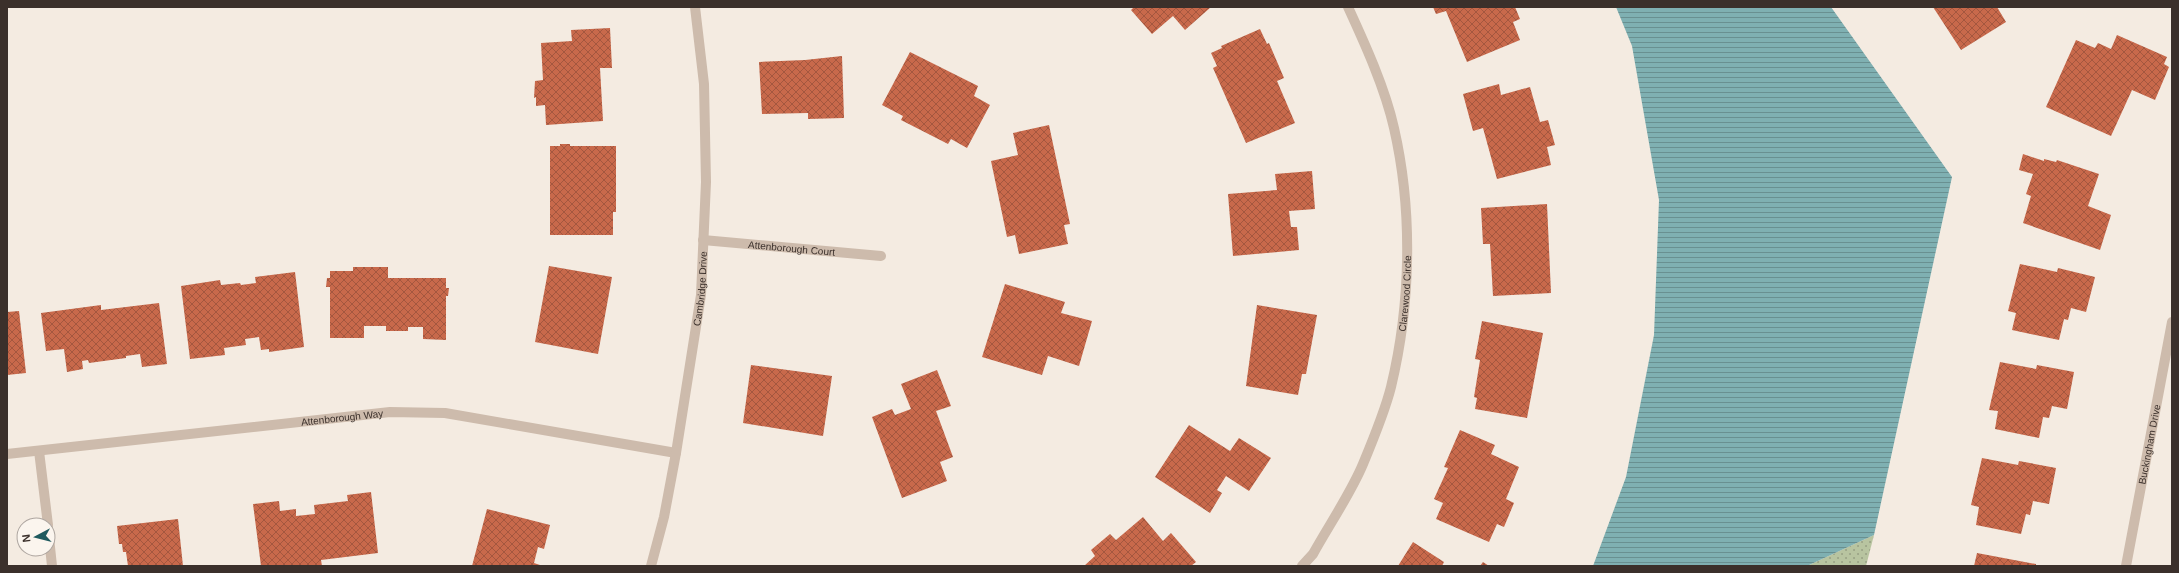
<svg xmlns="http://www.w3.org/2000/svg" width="2179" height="573" viewBox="0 0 2179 573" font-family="Helvetica,sans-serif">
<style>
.park{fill:url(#park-dots)}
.water{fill:url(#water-rules)}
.building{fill:url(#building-cross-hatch)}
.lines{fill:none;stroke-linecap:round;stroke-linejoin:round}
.minor{stroke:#cdbbac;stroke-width:10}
.labels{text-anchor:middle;stroke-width:3.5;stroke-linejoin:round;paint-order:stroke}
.street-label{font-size:10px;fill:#3b302b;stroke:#fbf5ee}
</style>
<defs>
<pattern id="park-dots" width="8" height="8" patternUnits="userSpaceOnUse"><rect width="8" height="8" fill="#b8c4a0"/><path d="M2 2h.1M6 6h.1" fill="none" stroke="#97a083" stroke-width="1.8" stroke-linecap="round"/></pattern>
<pattern id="water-rules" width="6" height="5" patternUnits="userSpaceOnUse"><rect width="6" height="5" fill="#7fb0b2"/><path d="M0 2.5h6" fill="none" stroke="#699091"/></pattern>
<pattern id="building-cross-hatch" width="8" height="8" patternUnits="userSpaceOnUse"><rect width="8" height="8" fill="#c8694b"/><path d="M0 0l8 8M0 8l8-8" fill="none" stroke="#a4573f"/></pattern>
</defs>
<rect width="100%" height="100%" fill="#f4ebe1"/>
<!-- park -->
<path class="park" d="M1874 535 1866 566H1807Z"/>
<!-- water -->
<path class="water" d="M1616 7H1831L1952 177 1874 535 1807 566H1593L1626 477 1654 335 1659 200 1632 46Z"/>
<!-- building -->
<path class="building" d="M1134 7H1211L1185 30 1173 16 1152 34 1131 10Z
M1433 7H1515L1520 19 1513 22 1520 40 1467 62 1446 11 1436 14Z
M1933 7H1997L2006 22 1961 50Z
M610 28 612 68H600L603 121 546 125 545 105 536 106V97L534 98 535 81 543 80 541 43 572 41 571 30Z
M1260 29 1267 44 1269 43 1284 78 1277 81 1295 123 1246 143 1213 68 1217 66 1211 53 1222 48 1221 46Z
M2117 35 2167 57 2164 64 2169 67 2155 100 2132 90 2111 136 2046 107 2076 40 2095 48 2098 43 2111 49Z
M910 52 978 86 974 96 990 105 967 148 951 139 948 144 901 120 903 116 882 105Z
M842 56 844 118 808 119V113L762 114 759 62 805 60Z
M1499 84 1501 95 1530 87 1540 122 1548 120 1555 145 1547 147 1551 165 1497 179 1483 128 1473 131 1463 94Z
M1049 125 1070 224 1064 225 1068 244 1019 254 1015 235 1007 237 991 161 1018 155 1013 133Z
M560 144H570V146H616V212H613V235H550V146H560Z
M2023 154 2044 161V159L2056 162 2057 160 2099 174 2088 206 2111 215 2100 250 2023 223 2031 196 2026 194 2033 174 2019 170Z
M1312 171 1315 209 1289 211 1291 227H1297L1299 250 1233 256 1228 194 1277 190 1275 174Z
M1547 204 1551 293 1493 296 1490 244H1483L1481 208Z
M2020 264 2057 272 2058 268 2095 277 2086 312 2071 308 2068 320 2064 319 2059 340 2012 330 2016 313 2008 311Z
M549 266 612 277 598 354 535 342Z
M353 267H388V278H446V288H449L448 296H446V340L423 339V327H408V331H386V326H364V338H330V287H326L327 278H330V271H353Z
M295 272 304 347 269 352V349L261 350 259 337 245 339 246 345 224 348 225 355 190 359 181 286 220 280 221 285 240 283 241 285 256 283 255 277Z
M1005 284 1065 302 1061 313 1092 321 1079 366 1048 356 1042 375 982 357Z
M159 303 167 364 142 367 140 354 126 356V358L89 363 88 360 82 361 83 369 67 372 64 349 46 351 41 313 101 305V310Z
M1257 305 1317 315 1306 374H1302L1298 395 1246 386Z
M19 311 26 373 7 375V312Z
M1482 321 1543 333 1527 418 1475 409 1477 398 1474 397 1480 360 1475 359Z
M2000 362 2036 369 2037 365 2074 372 2067 409 2052 406 2049 418 2043 417 2039 438 1995 429 1998 411 1989 410Z
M751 365 832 376 823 436 743 423Z
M937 370 951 406 936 411 953 457 940 462 947 481 902 498 872 417 892 409 895 415 911 409 901 384Z
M1189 425 1230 451 1239 438 1271 458 1249 491 1226 476 1217 490 1222 493 1210 513 1155 477Z
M1460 430 1495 445 1491 454 1519 467 1506 499 1514 503 1504 527 1497 524 1489 542 1436 519 1443 503 1434 499 1448 468 1444 467Z
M1982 458 2018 465 2019 461 2056 468 2049 504 2033 501 2030 515 2026 514 2021 534 1976 525 1979 507 1971 505Z
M371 492 378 553 321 560 322 566H261L253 504 279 501 280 511 296 509V516L315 514 314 505 348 501 347 495Z
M487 509 550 525 544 549 538 547 534 563 543 566H472Z
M1143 517 1163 541 1171 533 1196 562 1191 566H1084L1095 556 1091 550 1110 534 1116 540Z
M178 519 183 566H128L126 552H123L122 544H119L117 526Z
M1413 542 1444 562 1442 566H1398Z
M1977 553 2036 564V566H1974Z
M1483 562 1489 566H1480Z"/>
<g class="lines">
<!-- minor -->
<g class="minor">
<path id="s1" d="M703 240 881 256"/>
<path d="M39 451 48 525"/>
<path id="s2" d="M7 454 390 412 445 413 676 453"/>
<path d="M48 528 52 566"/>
<path id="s3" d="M651 566 664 517 676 453 701 295 706 182 704 84 695 7"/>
<path id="s4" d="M1302 566 1313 554C1329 525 1351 493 1363 464 1373 440 1385 411 1391 387 1411 304 1413 211 1394 128 1385 88 1365 44 1348 7"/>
<path id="s5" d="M2126 566 2172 322"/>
</g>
</g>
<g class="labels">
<!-- street labels -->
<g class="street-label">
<text dy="4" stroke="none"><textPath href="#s1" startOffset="89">Attenborough Court</textPath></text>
<text dy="4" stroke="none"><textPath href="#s3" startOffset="282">Cambridge Drive</textPath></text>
<text dy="4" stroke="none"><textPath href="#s4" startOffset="296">Clarewood Circle</textPath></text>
<text dy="4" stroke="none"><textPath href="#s2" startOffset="337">Attenborough Way</textPath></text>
<text dy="4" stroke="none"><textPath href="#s5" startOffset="124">Buckingham Drive</textPath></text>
</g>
</g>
<!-- border -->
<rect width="2179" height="573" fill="none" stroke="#3b302b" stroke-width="16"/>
<!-- north arrow -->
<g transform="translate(36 537) rotate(263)"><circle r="19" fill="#fbf5ee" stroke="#aea6a0"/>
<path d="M0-3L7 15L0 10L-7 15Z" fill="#1f5a5e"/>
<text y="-6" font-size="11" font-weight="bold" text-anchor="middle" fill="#3b302b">N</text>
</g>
</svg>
